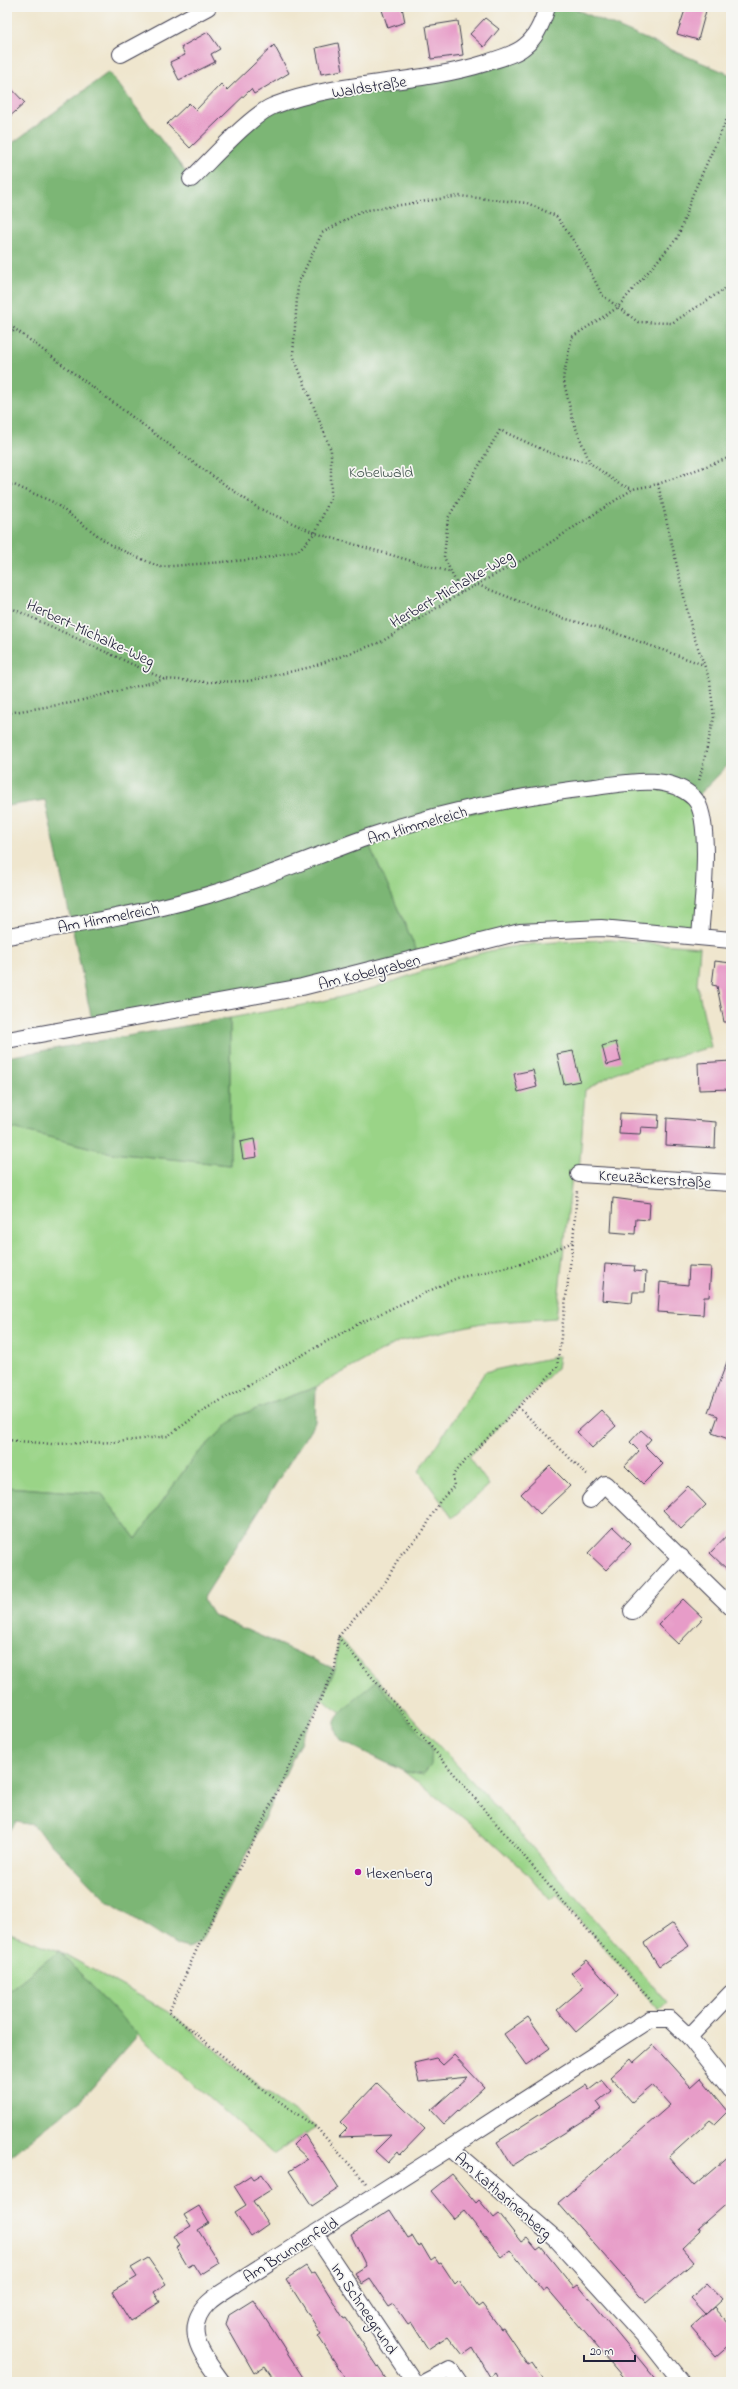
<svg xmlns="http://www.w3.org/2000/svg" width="738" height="2389" viewBox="0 0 738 2389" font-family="'Indie Flower',sans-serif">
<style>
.green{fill:#9ad487;stroke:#5e7b61}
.forest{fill:#7bb674;stroke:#4e6c58}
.building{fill:#e79cc8}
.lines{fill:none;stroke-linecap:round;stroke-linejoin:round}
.street-casing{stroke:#413f51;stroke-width:18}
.path{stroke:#413f51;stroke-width:2.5;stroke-dasharray:1 3;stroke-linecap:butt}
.street{stroke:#fff;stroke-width:16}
.poi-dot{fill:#b5179e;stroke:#f6f6f2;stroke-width:1.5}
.labels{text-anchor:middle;stroke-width:3.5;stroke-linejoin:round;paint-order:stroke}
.street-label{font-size:16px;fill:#22223b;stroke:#f6f6f2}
.park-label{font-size:16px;fill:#465752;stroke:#f6f6f2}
.poi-label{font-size:16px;fill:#22223b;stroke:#f6f6f2;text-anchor:start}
</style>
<rect width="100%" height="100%" fill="#f6f6f2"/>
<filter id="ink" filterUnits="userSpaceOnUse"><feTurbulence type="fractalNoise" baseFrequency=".025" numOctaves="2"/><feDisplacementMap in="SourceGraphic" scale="8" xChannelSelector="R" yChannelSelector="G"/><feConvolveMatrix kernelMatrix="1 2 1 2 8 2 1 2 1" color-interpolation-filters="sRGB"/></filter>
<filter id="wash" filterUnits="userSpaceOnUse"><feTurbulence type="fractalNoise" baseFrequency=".012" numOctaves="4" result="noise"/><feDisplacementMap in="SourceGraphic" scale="16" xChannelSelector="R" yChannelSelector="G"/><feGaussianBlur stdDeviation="0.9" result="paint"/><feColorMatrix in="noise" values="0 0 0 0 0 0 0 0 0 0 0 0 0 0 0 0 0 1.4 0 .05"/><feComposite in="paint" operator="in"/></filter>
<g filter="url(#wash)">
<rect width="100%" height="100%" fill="#efe6ce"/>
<!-- green -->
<path class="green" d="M656 782 701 808 700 937 560 928 420 958 366 838 413 823Z
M611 940 700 947 697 984 711 1047 617 1072 585 1090 579 1174 572 1176 556 1318 482 1323 400 1341 316 1387 237 1416 192 1459 136 1539 102 1494 7 1487V1129L13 1128 112 1153 230 1165V1018C278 1009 326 1003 373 988 410 976 447 962 485 952 527 942 569 941 611 940Z
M559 1356 557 1368 469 1457 489 1485 453 1518 419 1471 485 1372Z
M338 1637 519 1832 667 2002 659 2010 556 1894 550 1900 527 1873 489 1838 403 1771 423 1775 376 1682 342 1713 322 1699 335 1669Z
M7 1932 59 1951 169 2012 266 2092 317 2128 273 2154 138 2035 59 1951 7 1992Z"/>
<!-- forest -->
<path class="forest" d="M547 7H570L731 75V762L695 799 670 785 554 792 366 838 420 958 93 1025 45 800 7 806V147L109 72 191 179 271 107 517 51Z
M230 1018V1165L112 1153 13 1128 7 1129V1057Z
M316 1387 315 1422 203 1599 213 1615 335 1669 253 1842 200 1942 188 1948 177 1945 108 1902 33 1825 16 1822 7 1835V1487L102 1494 136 1539 192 1459 237 1416Z
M376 1681 432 1748 431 1765 423 1775 403 1771 340 1740C337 1734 334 1729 335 1722 338 1711 366 1690 376 1681Z
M59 1951 138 2035 83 2098 7 2159V1992Z"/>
<g id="blocks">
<!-- building -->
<path class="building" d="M381 7H402L405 22 388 28Z
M686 7H707L698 40 677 34Z
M485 18 499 29 484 47 470 34Z
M458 21 463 55 431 59 426 26Z
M208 32 220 49 211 54 215 62 179 80 170 62 185 55 181 47Z
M338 43 343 70 321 74 316 48Z
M274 45 289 73 254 94 251 89 190 148 167 124 189 103 196 110 221 84 227 90Z
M7 84 25 103 7 119Z
M715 961 731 963V1022H724L717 986 712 985Z
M616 1042 621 1061 607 1065 602 1046Z
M573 1051 580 1081 564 1084 557 1054Z
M731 1061V1089L699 1090 698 1063Z
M533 1070 537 1087 518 1092 514 1074Z
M620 1113 659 1115 658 1128 641 1127 640 1135 619 1134Z
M667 1118 716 1122 715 1148 666 1145Z
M254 1139 257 1157 243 1159 240 1142Z
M613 1198 650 1203 649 1220 636 1219 635 1234 611 1232Z
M605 1264 635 1266 634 1271 646 1272 645 1292H633L632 1303 602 1300Z
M689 1266 711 1267 709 1297H704L703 1315 658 1312 660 1282 688 1285Z
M730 1354H731V1440L712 1433 718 1416 708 1412Z
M601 1410 616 1426 592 1448 577 1432Z
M641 1430 651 1439 645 1446 663 1464 643 1484 625 1466 639 1451 630 1442Z
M550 1466 570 1486 540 1514 521 1494Z
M688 1486 706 1505 681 1529 663 1510Z
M613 1527 631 1544 606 1570 588 1553Z
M731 1531V1573L710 1553Z
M683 1599 703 1618 678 1644 658 1625Z
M673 1923 689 1946 659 1966 644 1943Z
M587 1960 618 1996 576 2032 557 2010 584 1987 571 1973Z
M528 2017 550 2048 526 2065 504 2034Z
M653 2045 691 2087 701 2078 728 2111 715 2124 710 2120 669 2157 694 2186 731 2154V2199L698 2228 700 2231 682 2248 694 2262 646 2303 558 2203 670 2105 652 2085 632 2102 610 2077 631 2058 634 2062Z
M454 2055 484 2087 444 2124 431 2110 468 2077 419 2082 414 2063 436 2058 443 2065Z
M602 2080 611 2091 597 2102 602 2109 512 2166 497 2142 586 2085 589 2090Z
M377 2083 425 2129 400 2155 398 2152 388 2163 375 2151 391 2135 339 2137 347 2129 340 2122Z
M304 2134 339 2188 312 2206 289 2171 308 2159 293 2145Z
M262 2174 272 2189 253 2201 268 2224 251 2236 235 2212 246 2205 234 2186 251 2175 254 2179Z
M452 2174 476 2203 479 2200 494 2218 499 2214 521 2242 527 2238 537 2250 541 2247 574 2288 578 2285 658 2382H627L547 2288 543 2291 510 2250 501 2257 464 2211 454 2219 431 2191Z
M199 2206 209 2223 198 2230 219 2263 200 2275 193 2264 188 2267 176 2247 180 2245 174 2236 191 2226 184 2215Z
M390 2210 408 2238 412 2236 418 2246 421 2244 431 2261 435 2258 439 2264 441 2263 455 2284 459 2280 478 2307 482 2304 501 2329 503 2328 528 2365 532 2363 545 2382H500L495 2373 490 2377 473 2348 463 2355 448 2336 428 2349 411 2322 408 2324 394 2304 389 2307 370 2279 362 2284 355 2273 366 2266 351 2235Z
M148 2258 166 2284 154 2292 160 2302 130 2321 112 2292 137 2277 131 2268Z
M306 2266 311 2274 315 2272 344 2319 346 2318 388 2382H348L318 2336 321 2334 286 2279Z
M707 2283 722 2299 706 2314 691 2298Z
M253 2300 274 2332 306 2382H276L265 2366 254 2373 226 2324 229 2315Z
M714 2307 731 2326V2343L716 2356 691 2327Z"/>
</g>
</g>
<g filter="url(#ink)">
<use href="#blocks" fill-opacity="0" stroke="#413f51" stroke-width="1"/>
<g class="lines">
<!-- street casing -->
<g class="street-casing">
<path id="street" d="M121 54 208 7
M191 179C210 161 251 115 273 106 341 80 417 85 486 63 499 58 515 55 525 46 537 37 543 21 547 7
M7 936C74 925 143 914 208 895 262 879 313 857 365 838 439 812 517 796 595 787 627 783 668 773 694 798 713 817 702 908 700 937
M7 1040 302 987 520 932 601 928 731 940
M579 1174 731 1183
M590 1500 605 1484 731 1607
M632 1611 681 1557
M689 2037 731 1993
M315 2234 414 2382
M222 2382C205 2358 180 2331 208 2303 216 2295 228 2289 238 2282L450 2148
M425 2382 450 2369 459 2382
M681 2382 647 2339 557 2240 450 2148 650 2019H670L689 2037 731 2090"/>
</g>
<!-- path -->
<path class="path" d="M7 323 187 458 258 508 315 533 450 572
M7 337 16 329
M590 463 573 421 563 378 572 337 617 308 678 237 692 196 731 110
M658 484 692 631 710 681 714 718 699 781
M7 485H14L53 502 112 546 160 567 260 559 298 551 315 533 331 497V450L293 355 298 284 322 233 362 211 459 196 527 203 556 216 578 247 602 295 638 322 672 323 731 285
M478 585 559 617 607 630 704 665
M461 593 444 557 448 518 500 430 550 453 590 463 619 484 633 489
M7 606 164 679
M7 713 71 703 165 679 208 682 249 681 311 667 381 642 461 593 528 557 633 489 658 484 731 457
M518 1407 589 1477
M7 1440 52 1444 117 1442 168 1436 207 1408 358 1324 457 1278 521 1264 573 1242
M338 1637 556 1894 653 2003
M366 2183 317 2128 266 2092 169 2012 200 1942 253 1842 335 1669 338 1637 386 1581 401 1554 423 1532 440 1501 454 1486 453 1475 458 1468 557 1368 573 1242 577 1190"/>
<!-- street -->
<use href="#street" class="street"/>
</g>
</g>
<!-- markers -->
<circle class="poi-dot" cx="358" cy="1872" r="4"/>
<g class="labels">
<!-- street labels -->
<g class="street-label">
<text transform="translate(369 86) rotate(-9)" y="6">Waldstraße</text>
<text transform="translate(451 588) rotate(-30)" y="6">Herbert-Michalke-Weg</text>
<text transform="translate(91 632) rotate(25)" y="6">Herbert-Michalke-Weg</text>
<text transform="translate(417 824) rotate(-16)" y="6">Am Himmelreich</text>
<text transform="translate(108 917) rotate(-11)" y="6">Am Himmelreich</text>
<text transform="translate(369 971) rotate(-14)" y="6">Am Kobelgraben</text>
<text transform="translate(655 1178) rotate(4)" y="6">Kreuzäckerstraße</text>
<text transform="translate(504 2195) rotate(41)" y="6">Am Katharinenberg</text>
<text transform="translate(290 2249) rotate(-32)" y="6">Am Brunnenfeld</text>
<text transform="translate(365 2308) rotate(56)" y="6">Im Schneegrund</text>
</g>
<!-- park labels -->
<g class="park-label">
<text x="381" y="477">Kobelwald</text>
</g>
<!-- poi labels -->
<g class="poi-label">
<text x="366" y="1878">Hexenberg</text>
</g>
</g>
<!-- margin -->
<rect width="738" height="2389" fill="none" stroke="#f6f6f2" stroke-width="24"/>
<!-- scale -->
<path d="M584 2355v6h51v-6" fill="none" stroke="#22223b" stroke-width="2"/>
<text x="590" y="2355" font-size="12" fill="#22223b" stroke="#f6f6f2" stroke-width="3" paint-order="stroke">20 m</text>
</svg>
